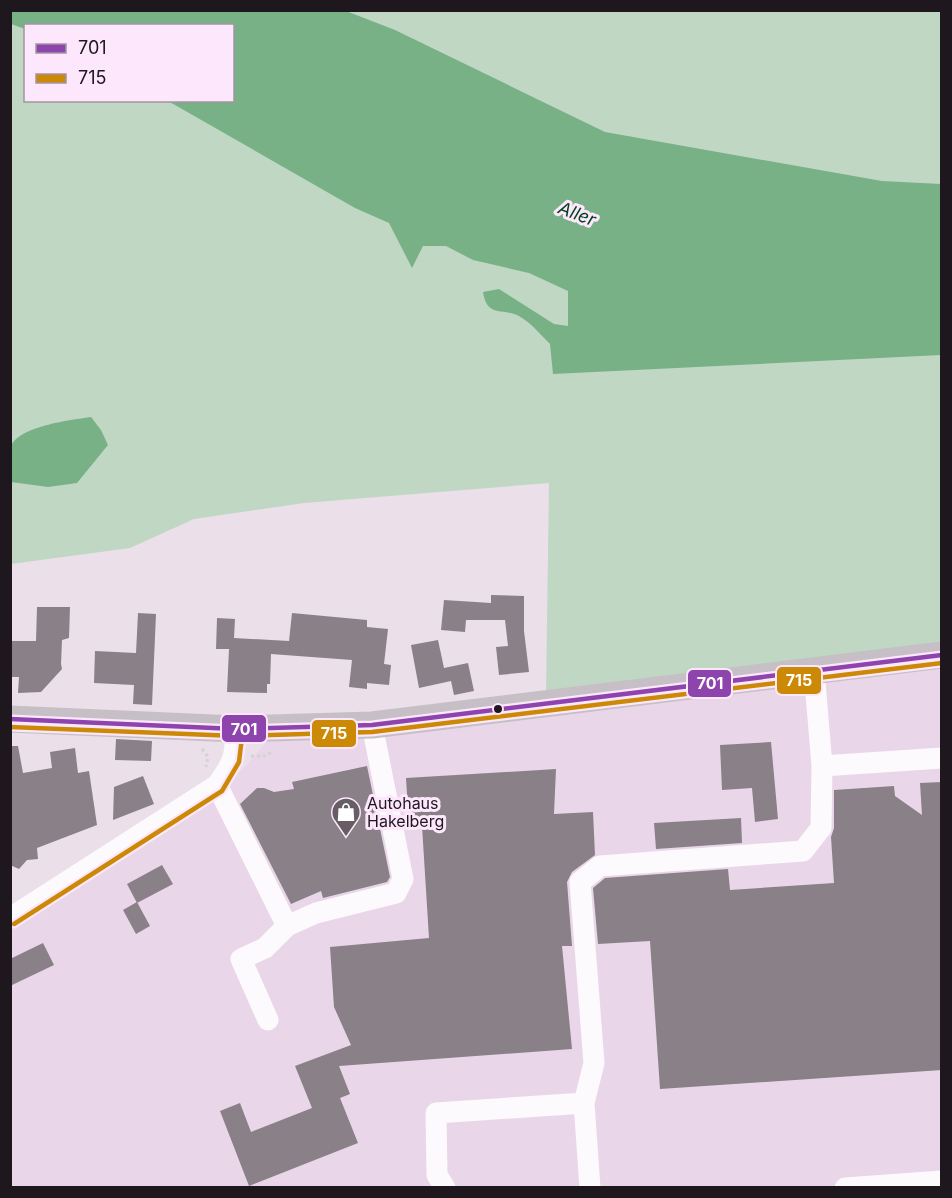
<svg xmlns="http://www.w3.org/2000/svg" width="952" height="1198" viewBox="0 0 952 1198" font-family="Inter,sans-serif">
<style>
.built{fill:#ead6e9}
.green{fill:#c0d7c4;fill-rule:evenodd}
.water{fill:#79b187}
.building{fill:#898088}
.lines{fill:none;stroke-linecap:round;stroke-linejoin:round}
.path{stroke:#d5d1d5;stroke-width:3;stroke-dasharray:3 3;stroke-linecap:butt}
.minor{stroke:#fcfafc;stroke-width:21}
.major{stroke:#c6c0c6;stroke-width:27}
.bus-1-casing{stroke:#fde7fc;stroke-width:9}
.bus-2-casing{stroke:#fde7fc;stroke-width:9}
.bus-1{stroke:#8e44ad;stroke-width:4.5}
.bus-2{stroke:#cc8906;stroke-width:4.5}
.bus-dot{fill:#1e171e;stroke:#fde7fc;stroke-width:2}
.labels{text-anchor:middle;stroke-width:6;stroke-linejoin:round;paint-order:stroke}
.poi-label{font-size:16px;fill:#1e171e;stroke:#fde7fc;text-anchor:start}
.water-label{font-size:18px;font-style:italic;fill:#01451b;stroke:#fde7fc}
.line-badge{stroke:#fde7fc;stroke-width:2}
.badge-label{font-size:16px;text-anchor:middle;font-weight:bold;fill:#fff}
</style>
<rect width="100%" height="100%" fill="#ebdfea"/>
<!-- built -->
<path class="built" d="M941 664V1187L11 1188V924L232 779 248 764 267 741Z"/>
<!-- green -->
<path class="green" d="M10 11H941V645L546 694 549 483 304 503 194 519 130 548 11 564ZM26 26H232V100H26Z"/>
<!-- water -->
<path class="water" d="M11 10 346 11 395 30 605 132 882 181 941 184V355L553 374 550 344C541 335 532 324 522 318 506 306 487 320 483 292L499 289 554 324 568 326V291L529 273 473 260 446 246H423L412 268 389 223 355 208 168 101 232 100V26H26L25 29 11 24Z
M91 417 101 430 108 445 77 483 48 487 11 482C10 472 8 459 10 449 15 426 72 420 91 417Z"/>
<!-- building -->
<path class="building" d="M491 595 524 596V631L529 672 499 675 496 647 508 646 505 620H466L465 632 441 630 444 600 491 603Z
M37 607H70L69 638 62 640 61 664 62 669 41 692 18 693 19 677H10V641H36Z
M138 613 156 614 152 705 133 704 134 685 94 683 95 651 136 653Z
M292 613 367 620V627L388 629 384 664 391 665 389 685 367 683V689L349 687 352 660 271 654 270 684H267V693L227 692 229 649H216L217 618 235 619 234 638 289 641Z
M438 640 444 668 468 663 474 691 454 695 451 681 419 688 411 645Z
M116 739 152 741 151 761 115 760Z
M771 742 778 819 755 822 752 788 722 790 720 745Z
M10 746H18L23 773 52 768 50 752 75 748 78 773 89 771 97 825 37 848 38 859 27 860 19 869 10 865Z
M367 766 390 877 387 882 323 898 321 891 291 904 240 804 257 788H264L274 792 294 789 292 782Z
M556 769 554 814 593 812 595 855 572 872 567 882 572 946H562L572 1049 339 1066 350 1094 340 1098 358 1143 249 1186 220 1111 240 1103 251 1132 312 1108 295 1066 351 1045 334 1007 330 947 429 938 422 826H409L406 778Z
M143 776 154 804 113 820 114 787Z
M942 782V1070L660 1089 650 941 598 944 593 888 605 878 728 869 730 890 834 883 831 837 834 828V790L894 786 895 796 922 815 920 783Z
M741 818 742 843 656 849 654 823Z
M162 865 173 884 137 903 127 884Z
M137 902 150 926 136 934 123 910Z
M43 943 54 965 10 986V959Z"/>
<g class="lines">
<!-- path -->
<path class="path" d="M202 749 208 757 206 767
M251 756H265L273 751"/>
<!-- minor -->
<path class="minor" d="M814 670 822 766 942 758
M217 785 287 926 316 913 396 893 403 879 372 725
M10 918 217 785C234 762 235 757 236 729
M268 1020 241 959 265 948 287 926
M584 1103 594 1063 580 882 600 866 803 851 821 828 822 766
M445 1188 437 1175 436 1113 584 1103 590 1188
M845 1188 942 1181"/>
<!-- major -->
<path class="major" d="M10 719 236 729 372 725 942 655"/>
<!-- bus-1 casing -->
<g class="bus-1-casing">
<path id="bus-1" d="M10 719 236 729 372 725 942 655"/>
</g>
<!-- bus-2 casing -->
<g class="bus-2-casing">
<path id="bus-2" d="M10 727 236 736 372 732 942 663
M14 924 222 791 239 762 243 729"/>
</g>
<!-- bus-1 -->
<use href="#bus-1" class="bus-1"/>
<!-- bus-2 -->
<use href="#bus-2" class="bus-2"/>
</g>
<!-- icons -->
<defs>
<g id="shop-pin" transform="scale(1.5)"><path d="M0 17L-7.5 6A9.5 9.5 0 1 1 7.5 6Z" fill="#665d65" stroke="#fde7fc"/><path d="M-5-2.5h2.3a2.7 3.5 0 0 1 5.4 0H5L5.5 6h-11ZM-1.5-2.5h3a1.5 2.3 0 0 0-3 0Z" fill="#fff"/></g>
</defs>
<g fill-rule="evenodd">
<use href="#shop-pin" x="346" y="812"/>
</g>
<!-- markers -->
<circle class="bus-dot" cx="498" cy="709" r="5"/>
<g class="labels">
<!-- poi labels -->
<g class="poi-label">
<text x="367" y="809">Autohaus<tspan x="367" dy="18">Hakelberg</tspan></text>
</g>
<!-- water labels -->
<g class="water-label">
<text transform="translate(577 214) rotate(21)" y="6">Aller</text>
</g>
</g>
<g class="line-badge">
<rect x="776" y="666" width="46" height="29" rx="6" fill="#cc8906"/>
<rect x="687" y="669" width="45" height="29" rx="6" fill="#8e44ad"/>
<rect x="221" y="714" width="46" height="29" rx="6" fill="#8e44ad"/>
<rect x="311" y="719" width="46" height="29" rx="6" fill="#cc8906"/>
</g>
<g class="badge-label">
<text x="799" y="686">715</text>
<text x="710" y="689">701</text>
<text x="244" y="735">701</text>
<text x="334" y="739">715</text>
</g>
<!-- border -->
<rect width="952" height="1198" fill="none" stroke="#1e171e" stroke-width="24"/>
<!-- legend -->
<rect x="24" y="24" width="210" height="78" fill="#fde7fc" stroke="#a494a3" stroke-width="1.5"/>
<rect x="36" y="44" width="30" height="9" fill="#8e44ad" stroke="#a494a3" stroke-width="1.5"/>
<text x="78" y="54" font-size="18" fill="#1e171e">701</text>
<rect x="36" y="74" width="30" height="9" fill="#cc8906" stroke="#a494a3" stroke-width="1.5"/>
<text x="78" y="84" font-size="18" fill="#1e171e">715</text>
</svg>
